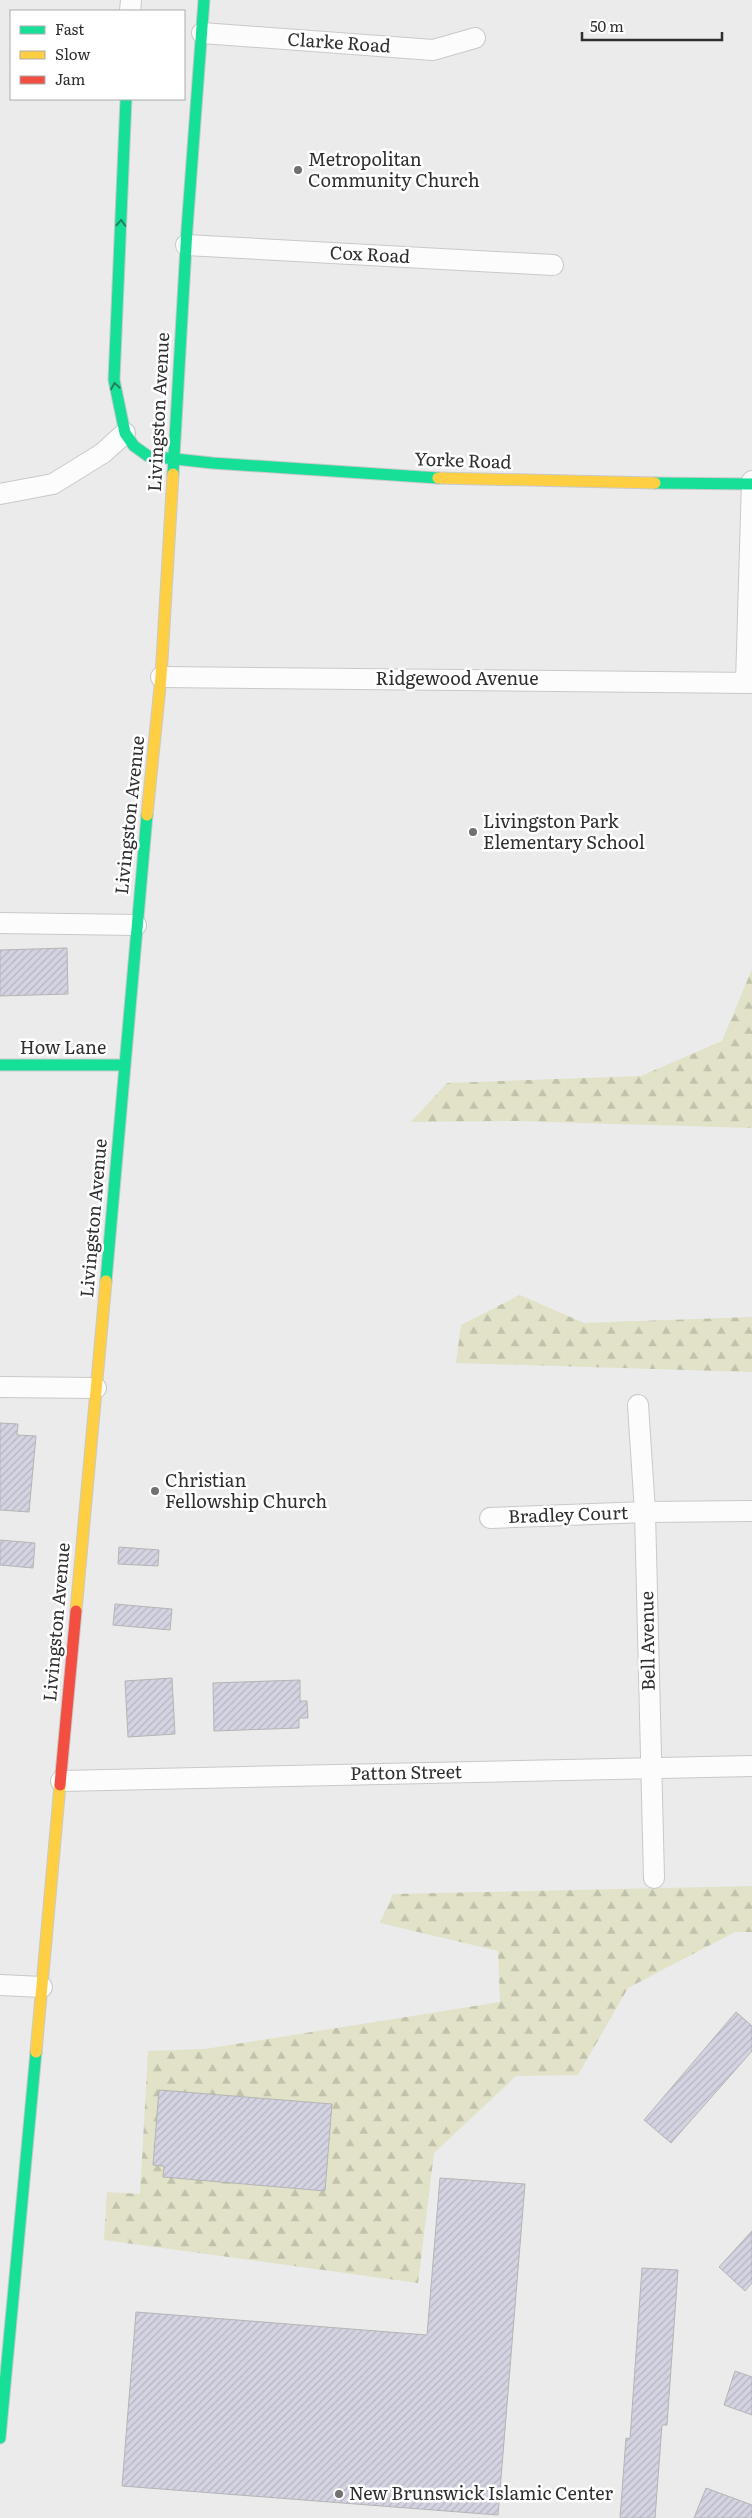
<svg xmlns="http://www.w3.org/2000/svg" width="752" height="2518" viewBox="0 0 752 2518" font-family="Literata,serif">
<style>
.forest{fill:url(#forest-firs)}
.building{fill:url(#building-hatch);stroke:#b5b5b6}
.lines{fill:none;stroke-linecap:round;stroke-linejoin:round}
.street-casing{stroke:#c9c9cb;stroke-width:22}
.fast-casing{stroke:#c9c9cb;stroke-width:13}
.slow-casing{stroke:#c9c9cb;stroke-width:13}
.jam-casing{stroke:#c9c9cb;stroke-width:13}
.street{stroke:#fcfcfc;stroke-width:20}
.fast{stroke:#16e098;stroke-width:11}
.slow{stroke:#ffcf43;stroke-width:11}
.jam{stroke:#f24e42;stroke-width:11}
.oneway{stroke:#247f5f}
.poi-dot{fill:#717172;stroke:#fff;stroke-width:2}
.labels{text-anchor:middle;stroke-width:5;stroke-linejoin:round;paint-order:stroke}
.street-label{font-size:18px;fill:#2f2f31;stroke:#fff}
.poi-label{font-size:18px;fill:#2f2f31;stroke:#fff;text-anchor:start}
</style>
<defs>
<pattern id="forest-firs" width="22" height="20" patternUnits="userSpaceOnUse" patternTransform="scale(1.25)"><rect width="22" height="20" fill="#e1e2c7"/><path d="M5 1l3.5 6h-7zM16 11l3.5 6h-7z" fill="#c1c2ab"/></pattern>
<pattern id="building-hatch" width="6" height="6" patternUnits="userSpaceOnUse" patternTransform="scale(1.25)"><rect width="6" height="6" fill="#d3d3e1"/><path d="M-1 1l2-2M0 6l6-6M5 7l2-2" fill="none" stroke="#b5b5c2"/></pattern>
</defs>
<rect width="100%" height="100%" fill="#ebebec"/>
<!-- forest -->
<path class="forest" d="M752 969V1128L516 1121 411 1122 447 1083 641 1076 722 1041Z
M520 1295 584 1323 752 1317V1372L456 1363 461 1325Z
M752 1886V1932H735L628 1988 578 2075 516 2076 434 2153 418 2283 104 2240 107 2192 140 2194 148 2051 205 2049 500 2002 498 1951 380 1923 393 1894Z"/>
<!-- building -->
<path class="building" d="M67 948 68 994 0 996V950Z
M0 1423 18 1424 17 1435 36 1436 29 1512 0 1510Z
M0 1540 35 1543 33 1568 0 1565Z
M119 1547 159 1550 158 1566 118 1564Z
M115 1604 172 1609 170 1630 113 1625Z
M172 1678 175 1734 128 1737 125 1681Z
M300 1680V1701H307L308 1718H299V1728L214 1731 213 1683Z
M736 2012 752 2026V2051L671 2143 644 2120Z
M159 2090 332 2104 325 2191 163 2177 164 2166 153 2165Z
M440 2178 525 2184 498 2515 122 2486 136 2312 427 2335Z
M752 2231V2283L745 2291 719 2267Z
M642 2268 678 2270 667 2425H662L655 2518H620L626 2438 630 2439Z
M735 2371 752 2377V2415L724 2405Z
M706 2488 752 2505V2518H694Z"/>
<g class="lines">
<!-- street casing -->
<g class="street-casing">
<path id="street" d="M130 11 131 0
M202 33 433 50 475 38
M186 245 553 265
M0 494 53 484 103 453 125 433
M161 677 752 683
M746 683 752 481
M0 923 136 925
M0 1387 96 1388
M638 1405 645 1512 654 1878
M490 1518 645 1512 752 1511
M61 1781 752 1766
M0 1985 42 1987"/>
</g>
<!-- fast casing -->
<g class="fast-casing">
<path id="fast" d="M126 99 114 380 125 433 134 446 148 456 212 463 438 478
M173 474 187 229 204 0
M655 483 752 484
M0 1065H125
M106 1281 147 815
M0 2438 36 2052"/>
</g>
<!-- slow casing -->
<g class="slow-casing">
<path id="slow" d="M438 478 655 483
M147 815 161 677 173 474
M76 1611 106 1281
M36 2052 60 1785"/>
</g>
<!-- jam casing -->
<g class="jam-casing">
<path id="jam" d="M60 1785 76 1611"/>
</g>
<!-- street -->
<use href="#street" class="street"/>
<!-- fast -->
<use href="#fast" class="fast"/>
<!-- slow -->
<use href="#slow" class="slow"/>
<!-- jam -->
<use href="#jam" class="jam"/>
</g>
<!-- one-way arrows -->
<defs><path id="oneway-chevron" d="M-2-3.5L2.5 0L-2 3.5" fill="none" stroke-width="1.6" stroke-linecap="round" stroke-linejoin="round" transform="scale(1.25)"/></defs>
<g class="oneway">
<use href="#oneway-chevron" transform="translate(121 223) rotate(-87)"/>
<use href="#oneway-chevron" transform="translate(115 386) rotate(-99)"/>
</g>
<!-- markers -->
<g class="poi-dot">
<circle cx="298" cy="170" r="5"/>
<circle cx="473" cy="832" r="5"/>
<circle cx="155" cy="1491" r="5"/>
<circle cx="339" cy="2494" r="5"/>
</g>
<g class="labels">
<!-- street labels -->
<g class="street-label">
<text transform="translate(339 43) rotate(4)" y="6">Clarke Road</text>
<text transform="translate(370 255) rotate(3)" y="6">Cox Road</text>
<text transform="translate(159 412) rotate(-87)" y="6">Livingston Avenue</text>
<text transform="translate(463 461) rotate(2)" y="6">Yorke Road</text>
<text x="457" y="685">Ridgewood Avenue</text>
<text transform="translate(130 815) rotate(-84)" y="6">Livingston Avenue</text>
<text x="63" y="1054">How Lane</text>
<text transform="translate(94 1218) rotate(-85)" y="6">Livingston Avenue</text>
<text transform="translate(568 1515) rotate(-2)" y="6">Bradley Court</text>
<text transform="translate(57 1622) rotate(-85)" y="6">Livingston Avenue</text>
<text transform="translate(648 1641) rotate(-91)" y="6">Bell Avenue</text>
<text transform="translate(406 1773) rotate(-1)" y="6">Patton Street</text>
</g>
<!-- poi labels -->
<g class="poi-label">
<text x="308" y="166">Metropolitan<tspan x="308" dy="21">Community Church</tspan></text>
<text x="483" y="828">Livingston Park<tspan x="483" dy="21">Elementary School</tspan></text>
<text x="165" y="1487">Christian<tspan x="165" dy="21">Fellowship Church</tspan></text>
<text x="349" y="2500">New Brunswick Islamic Center</text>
</g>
</g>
<!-- legend -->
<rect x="10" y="10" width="175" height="90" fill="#ffffff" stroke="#acacad"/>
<rect x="20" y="26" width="25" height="8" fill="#16e098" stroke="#acacad"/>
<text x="55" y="35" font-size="15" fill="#2f2f31">Fast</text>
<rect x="20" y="51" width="25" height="8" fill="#ffcf43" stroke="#acacad"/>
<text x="55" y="60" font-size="15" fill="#2f2f31">Slow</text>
<rect x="20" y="76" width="25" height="8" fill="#f24e42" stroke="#acacad"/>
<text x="55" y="85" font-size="15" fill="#2f2f31">Jam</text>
<!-- scale -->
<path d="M582 32v8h140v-8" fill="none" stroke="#2f2f31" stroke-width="2.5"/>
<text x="590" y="32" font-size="15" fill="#2f2f31" stroke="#ffffff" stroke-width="4" paint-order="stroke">50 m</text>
</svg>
